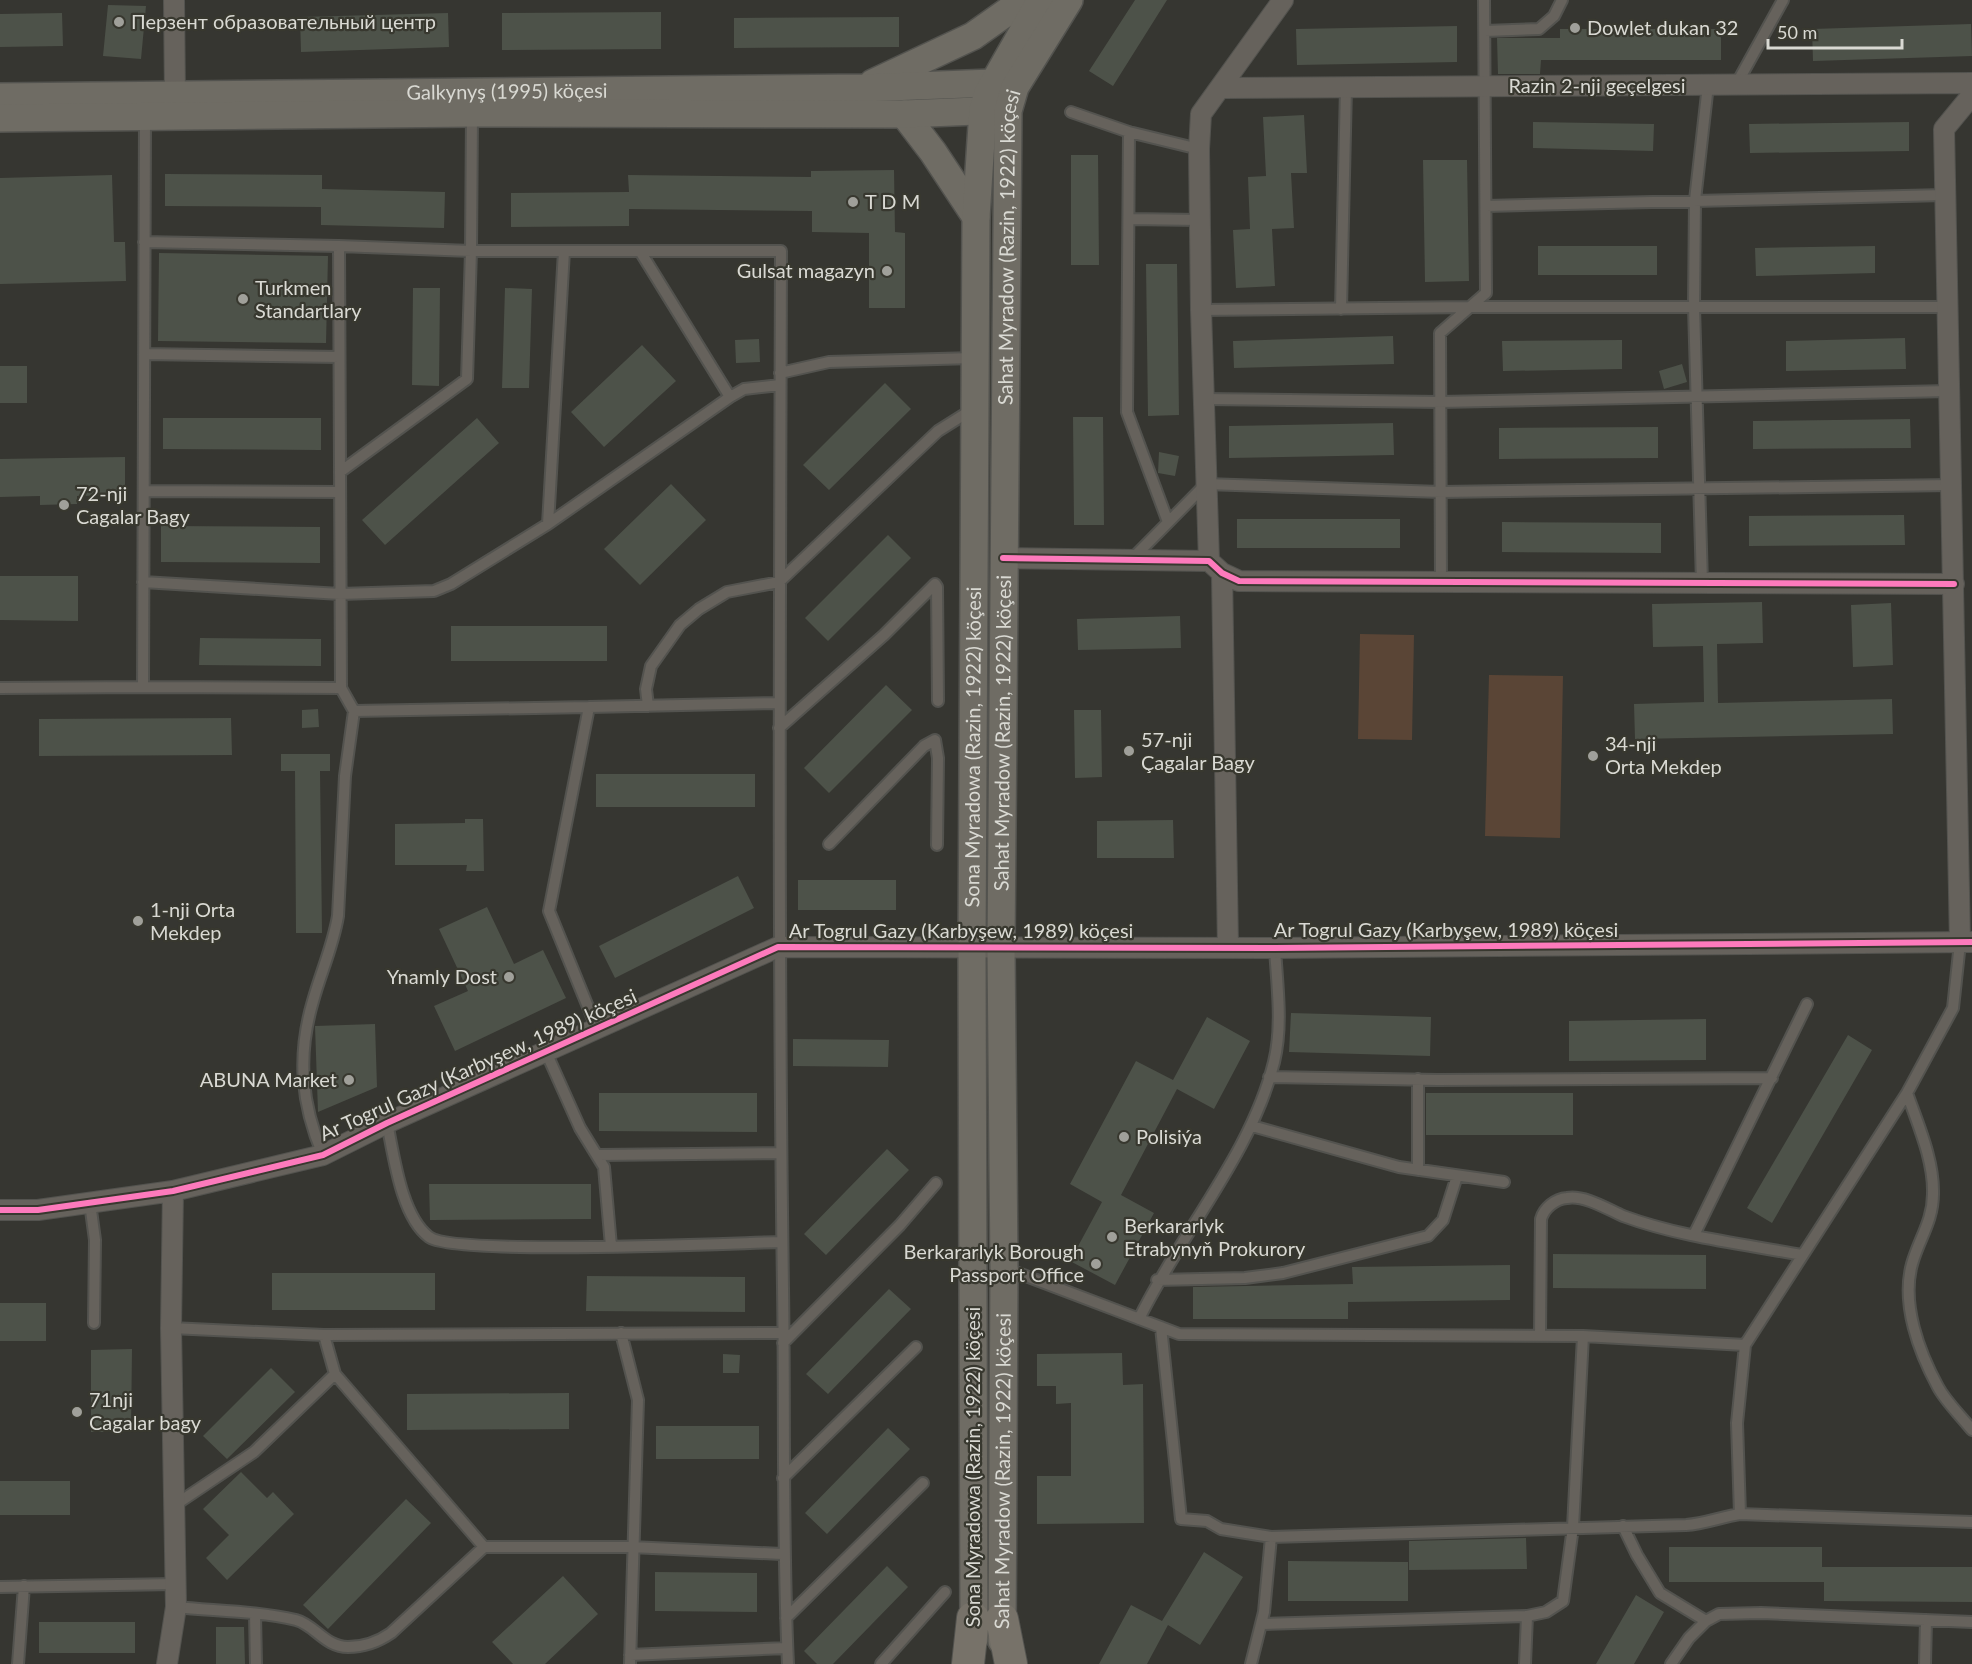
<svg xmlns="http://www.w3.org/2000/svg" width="1972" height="1664" viewBox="0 0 1972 1664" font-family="Lato,sans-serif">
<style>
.green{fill:#5a4536}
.building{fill:#4d5249}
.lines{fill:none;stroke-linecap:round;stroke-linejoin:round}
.lane-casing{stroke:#53534f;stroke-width:14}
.street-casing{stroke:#53534f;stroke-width:22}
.secondary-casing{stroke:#53534f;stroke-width:30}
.primary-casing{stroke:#53534f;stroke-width:34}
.lane{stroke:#66625c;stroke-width:10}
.street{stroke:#66625c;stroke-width:20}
.secondary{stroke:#6f6c64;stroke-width:27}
.primary{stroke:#777269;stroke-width:32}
.cycleway-casing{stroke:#38382f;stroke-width:10}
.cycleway{stroke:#fd7abc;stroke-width:6}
.poi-dot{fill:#a0a09a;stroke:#38382f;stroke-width:2}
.labels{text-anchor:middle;stroke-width:4.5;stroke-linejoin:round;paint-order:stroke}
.poi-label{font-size:20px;fill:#d9d9d3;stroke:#38382f;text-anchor:start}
.street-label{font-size:20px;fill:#d9d9d3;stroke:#38382f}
</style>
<rect width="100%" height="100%" fill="#363631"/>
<!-- green -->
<path class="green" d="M1360 634 1414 635 1412 740 1358 739Z
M1489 675 1563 676 1560 838 1485 836Z"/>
<!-- building -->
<path class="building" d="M1135 0H1167L1113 86 1089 71Z
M108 5 146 6 141 59 103 56Z
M661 12V49L502 50V13Z
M62 13 63 46 0 47V14Z
M448 13 449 47 301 52 300 17Z
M899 17V47L734 48V18Z
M1971 24 1972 56 1813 61 1812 29Z
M1457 26V62L1297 65 1296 29Z
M1560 29H1721V60H1541L1540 74H1498L1497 38H1560Z
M1304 115 1307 173H1291L1294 228 1272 229 1275 286 1236 288 1233 230 1250 229 1248 177 1266 176 1263 117Z
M1533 122 1654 124 1653 151 1533 148Z
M1909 122V151L1750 153 1749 124Z
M1071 155H1098L1099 265H1071Z
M1423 160H1467L1469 281 1425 282Z
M894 170 895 232 905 233V308H869V233L812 232V211L629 209V226L511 227V193L629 192 628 175 811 177V171Z
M165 174 322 175V189L445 192 444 228 321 225V207L165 206Z
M112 175 114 242H125L126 281 0 284V178Z
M1538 246H1657V275H1538Z
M1875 246V273L1756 276 1755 248Z
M159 253 328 256 326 343 158 341Z
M1146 264H1177L1179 415 1148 416Z
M413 288H440L439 386 412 385Z
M505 288 532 289 529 388H502Z
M1393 336 1394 364 1234 368 1233 341Z
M1905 338 1906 369 1786 371V341Z
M759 339 760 362 736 363 735 340Z
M1622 340V369L1503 371 1502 341Z
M642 345 676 381 604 447 571 412Z
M1682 364 1687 382 1664 389 1659 371Z
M0 366H27V403H0Z
M885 383 911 409 829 490 803 465Z
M1073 417H1103L1104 525H1074Z
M163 418H321V450L163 449Z
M477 418 499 443 385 545 362 520Z
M1910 419 1911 448 1753 449V421Z
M1393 423 1394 455 1229 458V426Z
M1658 427V458L1499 459V428Z
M1159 452 1179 456 1175 476 1158 473Z
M125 457V495L77 496V504L40 505V496L0 497V459Z
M671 484 706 520 640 585 604 549Z
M1904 515 1905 545 1749 546V516Z
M1237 519H1400V548H1237Z
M1502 522 1661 523V553L1502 552Z
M161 526 320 527V563L161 562Z
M888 535 911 558 828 641 805 618Z
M0 576H78V621L0 620Z
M1762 602 1763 643 1717 644 1718 703 1892 699 1893 734 1635 739 1634 704 1704 702 1703 646 1653 647 1652 604Z
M1891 603 1893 665 1853 667 1851 605Z
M1180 616 1181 648 1078 650 1077 619Z
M451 626H607V661H451Z
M200 638 321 639V666L199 665Z
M886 685 912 710 829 793 804 768Z
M318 709 319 727 302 728V710Z
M1074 710H1101L1102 777 1075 778Z
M231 718 232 755 39 756V719Z
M281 754H330V771H320L322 933H296L295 771H281Z
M596 774H755V807H596Z
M465 819H483L484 871H466L467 865H395V824L465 823Z
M1173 820 1174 858H1097V821Z
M738 876 754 908 615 978 599 946Z
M798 880H896V910H798Z
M487 907 514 964 543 950 566 998 455 1051 434 1006 468 991 439 929Z
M1291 1013 1431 1017 1430 1056 1289 1052Z
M1207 1017 1250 1041 1214 1109 1177 1089 1121 1195 1154 1213 1115 1285 1070 1261 1102 1202 1070 1184 1136 1061 1173 1080Z
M1706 1019V1060L1569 1061V1021Z
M375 1024 377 1087 318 1112 315 1026Z
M1848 1035 1872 1050 1772 1223 1747 1208Z
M793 1039 889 1040 888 1067 793 1066Z
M599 1093H757V1132L599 1131Z
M1426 1093H1573V1135H1426Z
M887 1149 909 1170 826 1255 804 1234Z
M429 1184H591V1219L430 1220Z
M1553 1254 1706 1255V1289L1553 1288Z
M1510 1265V1300L1348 1302V1319H1193V1287L1353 1284 1352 1267Z
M272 1273H435V1310H272Z
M587 1276 745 1277V1312L586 1311Z
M889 1289 911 1309 828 1394 806 1374Z
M0 1303H46V1341H0Z
M132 1349 131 1432H91V1350Z
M1122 1353 1123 1385 1143 1384 1144 1523 1037 1524V1476H1071V1403L1056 1404V1386H1037V1354Z
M723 1354 740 1355 739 1373H723Z
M271 1368 295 1392 227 1459 203 1436Z
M569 1393V1429L407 1430V1394Z
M656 1426H759V1459H656Z
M888 1428 910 1449 827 1534 805 1513Z
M241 1472 267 1498 273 1492 294 1514 227 1580 206 1558 229 1535 203 1509Z
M0 1481H70V1515H0Z
M406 1499 431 1523 328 1629 303 1605Z
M1526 1538 1527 1569 1409 1570V1541Z
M1669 1547H1822V1567H1972V1602L1824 1601V1582H1669Z
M1204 1552 1243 1577 1200 1645 1168 1625 1147 1664H1099L1131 1605 1162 1621Z
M1288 1561 1408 1562V1601H1288Z
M887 1566 908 1587 833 1664H817L804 1651Z
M655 1572 757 1573V1612L655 1611Z
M563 1576 598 1614 545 1664H513L492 1642Z
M1636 1595 1664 1612 1634 1664H1596Z
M39 1622H135V1653H39Z
M216 1627H244L245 1664H216Z"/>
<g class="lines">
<!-- lane casing -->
<g class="lane-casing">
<path id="lane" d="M1485 31 1539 29 1554 16 1562 0
M1736 85 1783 0
M1071 112 1129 132 1199 149
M472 114 471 251H781C780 597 778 942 783 1288 785 1413 782 1538 788 1664
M1129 132 1127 412 1168 522
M1486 206 1945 195
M1129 219 1200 220
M144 242 339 246
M640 251 730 397
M1341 309 1346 87
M1201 310 1470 307H1948
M144 354 339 357
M780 373 829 362 974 358
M1204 399 1440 402 1949 391
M144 491 340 492
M548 524 564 251
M1132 559 1206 484 1441 492 1952 485
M143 582 340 594 434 591 451 584 548 524 730 397 744 389 780 385
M1441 583 1440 333 1486 293 1484 0
M1702 583 1694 307 1695 200 1708 85
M143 687 341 688 339 246 471 251 467 379 340 472
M0 688 143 687 145 117
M341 688 354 711 589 707
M648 706 646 689 651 666 680 625 699 609 727 592 779 582 938 431 973 409
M779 728 884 635 935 584 937 587 938 701
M829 844 924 746 935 740 938 758 937 845
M597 1029 549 911 589 707 779 703
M546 1052 580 1128 604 1167 611 1246
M1269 1077 1438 1080 1772 1078
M1907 1093C1918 1125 1934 1160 1933 1194 1933 1221 1919 1239 1912 1264 1901 1304 1919 1352 1938 1387 1946 1402 1961 1416 1972 1430
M387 1123C394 1156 401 1216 429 1237 453 1256 733 1243 782 1242
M1252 1126 1399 1167 1504 1182
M323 1155C301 1104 297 1055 313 1001 321 972 333 946 338 916L345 776 354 711
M599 1155 781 1153
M1418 1170V1079
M90 1203 95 1240 94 1323
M1694 1235 1807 1004
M1005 1268 1179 1334 1583 1336 1745 1345
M1157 1280 1245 1278 1283 1273 1428 1236 1443 1220 1457 1176
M1139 1319C1180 1234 1252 1153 1274 1062 1283 1025 1277 985 1275 948
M1161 1327 1181 1519 1207 1521 1221 1529 1271 1537 1686 1525C1704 1524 1721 1517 1740 1514L1972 1522
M171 1328 324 1335
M621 1333 638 1400 630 1664
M1540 1336 1541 1219C1544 1208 1555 1199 1567 1198 1585 1195 1607 1209 1623 1216 1680 1237 1743 1244 1802 1255
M783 1343 900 1225 936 1183
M783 1478 916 1347
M175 1505 254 1452 335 1374
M1740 1514 1737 1423 1745 1345 1907 1093 1953 1008 1960 943
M1623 1526 1637 1555 1660 1593 1706 1621
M782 1554 631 1547H484L335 1374 324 1335 783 1333
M0 1587 176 1584
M176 1607C215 1611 257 1611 296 1620 315 1625 325 1647 348 1647 365 1647 378 1642 391 1633L484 1547
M255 1614 256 1664
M786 1618 923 1483
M1261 1624 1527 1616 1546 1612 1563 1601 1573 1527 1583 1336
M630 1655 787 1648
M18 1664 24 1586
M881 1664 945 1592
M1251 1664 1264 1612 1271 1537
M1525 1664 1527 1616
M1671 1664 1689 1638 1706 1621 1719 1614 1761 1613 1972 1622
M1925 1664 1926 1620"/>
</g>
<!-- street casing -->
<g class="street-casing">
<path id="street" d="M174 0 175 97
M1223 88 1972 83
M1003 558 1209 561 1222 573 1239 581 1954 584
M1209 561 1201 310 1199 149 1201 114 1283 0
M1222 573 1228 948
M1960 943 1944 129 1972 95
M0 1210H38L173 1191 323 1155 387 1123 778 947 1275 948 1972 942
M167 1664 176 1607 171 1328 173 1191"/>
</g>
<!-- secondary casing -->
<g class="secondary-casing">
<g id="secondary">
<path d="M873 83 973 36 1024 0"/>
<path id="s1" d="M0 97 863 88 992 83 1007 86"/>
<path d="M904 114 933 152 976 217"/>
<path d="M0 118 472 113 904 114 1001 110"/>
<path id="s2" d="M974 1639 972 948 976 217 983 110 988 93 1041 0"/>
<path id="s3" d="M1002 1641 1004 1268 1001 948 1008 111 1015 87 1069 0"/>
</g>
</g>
<!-- primary casing -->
<g class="primary-casing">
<path id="primary" d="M1002 1619 1011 1664
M968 1664 973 1618"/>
</g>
<!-- lane -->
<use href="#lane" class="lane"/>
<!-- street -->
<use href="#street" class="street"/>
<!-- secondary -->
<use href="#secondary" class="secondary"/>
<!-- primary -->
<use href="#primary" class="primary"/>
<!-- cycleway casing -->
<g class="cycleway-casing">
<path id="cycleway" d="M1003 558 1209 561 1222 573 1239 581 1954 584
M0 1210H38L173 1191 323 1155 387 1123 778 947 1275 948 1972 942"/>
</g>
<!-- cycleway -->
<use href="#cycleway" class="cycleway"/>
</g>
<!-- markers -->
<g class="poi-dot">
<circle cx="119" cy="22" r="6"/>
<circle cx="1575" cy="28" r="6"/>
<circle cx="853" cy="202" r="6"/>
<circle cx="887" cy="271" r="6"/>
<circle cx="243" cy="299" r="6"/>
<circle cx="64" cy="505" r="6"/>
<circle cx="1129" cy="751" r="6"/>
<circle cx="1593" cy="756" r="6"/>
<circle cx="138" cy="921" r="6"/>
<circle cx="509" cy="977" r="6"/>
<circle cx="349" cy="1080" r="6"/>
<circle cx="1124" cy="1137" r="6"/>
<circle cx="1112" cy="1237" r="6"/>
<circle cx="1096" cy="1264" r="6"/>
<circle cx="77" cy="1412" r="6"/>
</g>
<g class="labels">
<!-- poi labels -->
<g class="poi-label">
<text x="131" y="29">Перзент образовательный центр</text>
<text x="1587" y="35">Dowlet dukan 32</text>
<text x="865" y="209">T D M</text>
<text x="875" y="278" text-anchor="end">Gulsat magazyn</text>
<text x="255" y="295">Turkmen<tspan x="255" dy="23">Standartlary</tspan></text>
<text x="76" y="501">72-nji<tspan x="76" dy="23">Cagalar Bagy</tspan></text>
<text x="1141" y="747">57-nji<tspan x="1141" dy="23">Çagalar Bagy</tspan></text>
<text x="1605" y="751">34-nji<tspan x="1605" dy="23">Orta Mekdep</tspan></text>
<text x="150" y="917">1-nji Orta<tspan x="150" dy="23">Mekdep</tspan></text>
<text x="497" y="984" text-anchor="end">Ynamly Dost</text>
<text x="337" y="1087" text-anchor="end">ABUNA Market</text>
<text x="1136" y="1144">Polisiýa</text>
<text x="1124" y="1233">Berkararlyk<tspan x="1124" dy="23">Etrabynyň Prokurory</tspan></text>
<text x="1084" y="1259" text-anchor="end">Berkararlyk Borough<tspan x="1084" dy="23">Passport Office</tspan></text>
<text x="89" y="1407">71nji<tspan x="89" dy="23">Cagalar bagy</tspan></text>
</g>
<!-- street labels -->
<g class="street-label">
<text x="1597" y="93">Razin 2-nji geçelgesi</text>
<text dy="7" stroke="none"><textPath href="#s1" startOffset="507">Galkynyş (1995) köçesi</textPath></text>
<text dy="7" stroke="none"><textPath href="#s3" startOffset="1394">Sahat Myradow (Razin, 1922) köçesi</textPath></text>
<text dy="7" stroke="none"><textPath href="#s3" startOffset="908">Sahat Myradow (Razin, 1922) köçesi</textPath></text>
<text dy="7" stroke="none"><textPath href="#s2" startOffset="892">Sona Myradowa (Razin, 1922) köçesi</textPath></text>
<text x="1446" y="937">Ar Togrul Gazy (Karbyşew, 1989) köçesi</text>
<text x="961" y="938">Ar Togrul Gazy (Karbyşew, 1989) köçesi</text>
<text transform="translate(478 1065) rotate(-24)" y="7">Ar Togrul Gazy (Karbyşew, 1989) köçesi</text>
<text transform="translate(973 1467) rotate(-90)" y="7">Sona Myradowa (Razin, 1922) köçesi</text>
<text dy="7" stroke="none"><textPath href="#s3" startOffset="170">Sahat Myradow (Razin, 1922) köçesi</textPath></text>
</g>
</g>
<!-- scale -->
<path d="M1768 39v9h134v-9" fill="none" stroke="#d9d9d3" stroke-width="3"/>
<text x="1777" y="39" font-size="18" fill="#d9d9d3" stroke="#38382f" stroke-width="4.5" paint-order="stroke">50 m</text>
</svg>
